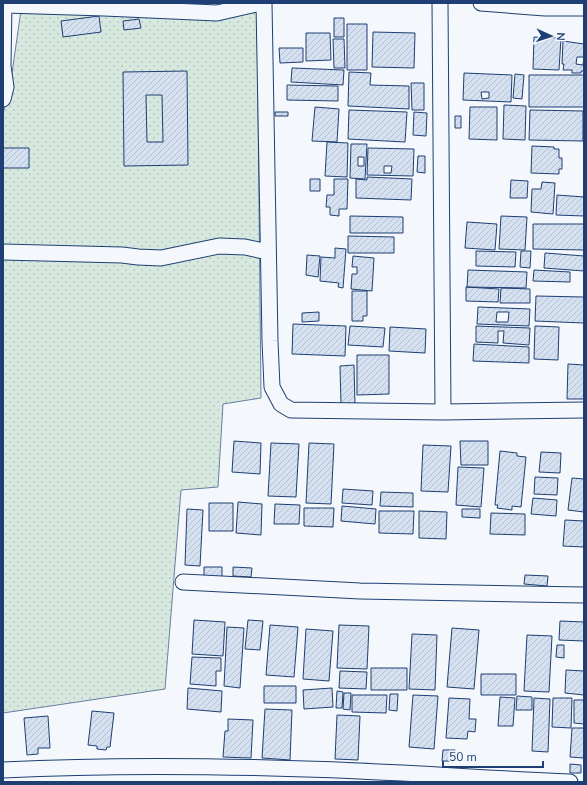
<svg xmlns="http://www.w3.org/2000/svg" width="587" height="785" viewBox="0 0 587 785" font-family="'Nunito Sans',sans-serif">
<style>
.grass{fill:url(#grass-dots);stroke:#687fa3}
.building{fill:url(#building-hatch);stroke:#1d3f73;fill-rule:evenodd}
.lines{fill:none;stroke-linecap:round;stroke-linejoin:round}
.minor-casing{stroke:#1d3f73;stroke-width:17}
.minor{stroke:#f4f7fb;stroke-width:15}
</style>
<defs>
<pattern id="grass-dots" width="8" height="8" patternUnits="userSpaceOnUse"><rect width="8" height="8" fill="#d7e8df"/><path d="M2 2h.1M6 6h.1" fill="none" stroke="#b8c8c3" stroke-width="1.8" stroke-linecap="round"/></pattern>
<pattern id="building-hatch" width="6" height="6" patternUnits="userSpaceOnUse"><rect width="6" height="6" fill="#d5e0f0"/><path d="M-1 1l2-2M0 6l6-6M5 7l2-2" fill="none" stroke="#b6c1d1"/></pattern>
</defs>
<rect width="100%" height="100%" fill="#f4f7fb"/>
<!-- grass -->
<path class="grass" d="M22 3H257L261 398 223 404 218 487 181 490 165 689 3 713V114L11 80Z"/>
<!-- building -->
<path class="building" d="M99 16 101 32 63 37 61 21Z
M334 18H344V37H334Z
M139 19 141 28 124 30 123 21Z
M347 24H367V70H347Z
M373 32 415 33 414 68 372 67Z
M306 33H330L331 60 306 61Z
M534 37 561 38 559 70 533 69Z
M333 39H344L345 68H334Z
M563 41 584 44V71H581V73H572V70H563L564 64H562ZM577 57H584L583 65 576 64Z
M279 48H303V62L280 63Z
M292 68 344 70 343 85 291 82Z
M187 71 188 165 124 166 123 72ZM146 95H162L163 142H147Z
M349 72 371 73 370 85 409 86V109L348 106Z
M464 73 512 75 511 102 463 100ZM481 92H489V98L482 99Z
M515 74 524 75 522 99 513 98Z
M529 75H584V107H529Z
M411 83H424V110H412Z
M287 85 338 86V101L287 100Z
M504 105 526 106 525 140 503 139Z
M315 107 339 109 337 142 312 141Z
M470 107H497V140L469 139Z
M349 110 407 112 405 142 348 139Z
M530 110 583 111V141L529 140Z
M275 112H288V116H275Z
M414 112 427 113 426 136 413 135Z
M455 116H461V128H455Z
M327 142 348 143 347 177 325 176Z
M351 144H367L365 179 350 178ZM358 157H364V166H358Z
M532 146 554 147V149H559V158H562V169H559V174L531 173Z
M3 148H29V168H3Z
M368 148 414 149 413 176 367 175ZM384 166H392L391 173H384Z
M418 156H425V173L417 172Z
M367 177 412 179 411 200 356 198V179L367 180Z
M310 179H320V191H310Z
M334 179H348L347 209H339V216L330 215V207H326L327 195H334Z
M511 180 528 181 527 198H510Z
M542 182 555 183 553 214 531 212 532 189H541Z
M557 195 584 197V216L556 215Z
M350 216 403 217V233H350Z
M501 216 527 217 525 250 499 249Z
M467 222 497 224 495 250 465 248Z
M533 224H584V250L533 249Z
M348 236 394 237V253H348Z
M335 248 346 249 343 288 338 287 339 283 320 281 321 257 335 258Z
M476 251 516 252 515 267 476 266Z
M521 251H531L530 268 520 267Z
M545 253 584 256V271L544 268Z
M307 255 320 256 318 277 306 275Z
M353 256 374 258 372 291 351 289 352 274H357V267H352Z
M468 270 527 272 526 288 467 287Z
M534 270 570 272V282L533 281Z
M466 287 499 289 498 302 466 301Z
M501 288 530 289V303H500Z
M352 291H367V316H363V321H352Z
M536 296 584 297V323L535 321Z
M478 307 530 309 529 326 477 324ZM497 312H509L508 322H496Z
M319 312V321L302 322V313Z
M293 324 346 326 345 356 292 354Z
M350 326 385 328 383 347 348 345Z
M476 326 530 328 529 345 503 343 504 331H498V343L476 342Z
M535 326 559 327 558 360 534 359Z
M390 327 426 329 425 353 389 351Z
M474 344 529 347V363L473 361Z
M357 355H389V394L357 395Z
M568 364 584 365V399H567Z
M354 365 355 405H341L340 366Z
M234 441 261 443 260 474 232 472Z
M460 441H488V465H461Z
M271 443 299 444 296 497 268 496Z
M309 443 334 444 331 504 306 503Z
M423 445 451 446 448 492 421 491Z
M500 451 517 453V456L526 457 521 507 512 506V510L497 508 498 505H495Z
M541 452 561 453 560 473 539 472Z
M458 467 484 468 481 507 456 505Z
M535 477 558 478 557 495 534 494Z
M572 478 584 479V512L568 510Z
M343 489 373 491 372 505 342 503Z
M381 492 413 493V507L380 506Z
M533 498 557 500 556 516 531 514Z
M238 502 262 504 261 535 236 533Z
M209 503H233V531H209Z
M275 504 300 505 299 524H274Z
M342 506 376 509 375 524 341 521Z
M304 508H334L333 527 304 526Z
M187 509 203 510 200 566 185 565Z
M462 509H480V518L462 517Z
M379 511H414L413 534 379 533Z
M419 511 447 512 446 539 419 538Z
M491 513 525 514V535L490 534Z
M565 520 584 521V547L563 546Z
M204 567H222V577L204 576Z
M233 567 252 568 251 577 233 576Z
M525 575 548 576 547 586 524 584Z
M194 620 225 622 223 656 192 654Z
M248 620 263 621 260 650 245 649Z
M560 621 584 622V641L559 640Z
M270 625 298 627 294 677 266 675Z
M339 625 369 626 367 669 337 668Z
M227 627 244 628 240 688 224 686Z
M452 628 479 630 474 689 447 687Z
M306 629 333 631 329 681 303 679Z
M412 634 437 635 435 690 409 689Z
M527 635 552 636 549 692 524 691Z
M557 645H564V658L556 657Z
M192 657 221 658V671H216V686L190 684Z
M371 668H407V690H371Z
M566 670 584 671V695L565 693Z
M340 671 367 672 366 689 339 688Z
M481 674H516V695H481Z
M264 686H296V703H264Z
M188 688 222 691 221 712 187 709Z
M332 688 333 707 304 709 303 690Z
M337 691 343 692 342 708H336Z
M344 693H351L350 710 343 709Z
M390 694H398L397 711 389 710Z
M352 695H387L386 713 352 712Z
M413 695 438 696 434 749 409 747Z
M517 696 532 697V710H516Z
M500 697 515 698 513 726H498Z
M449 698 470 699 469 719H476L475 732 468 731 467 739 446 738Z
M534 698 550 699 548 752 532 751Z
M553 698H572L571 728 552 727Z
M574 700H584V724L574 723Z
M265 709 292 710 290 760 262 758Z
M92 711 114 713 110 747H107L106 750 97 749V746L88 745Z
M337 715 360 716 358 760 335 759Z
M48 716 50 748H38V754L27 755 24 718Z
M228 719 253 720 251 758 223 757 225 731H228Z
M572 728H584V758L570 757Z
M443 750H455V761H442Z
M570 764 581 765V773H570Z"/>
<g class="lines">
<!-- minor casing -->
<g class="minor-casing">
<path id="minor" d="M264 3 270 341 272 387 281 404 291 410 443 412 584 410
M440 3 443 412
M481 3 545 8H584
M5 5 104 8 217 13 261 3
M3 65 4 3
M3 66 6 87 3 99
M3 252 122 255 138 257 161 258 219 246 245 247 268 252
M183 582 360 591 584 595
M3 770C122 764 240 766 359 771 429 774 499 779 570 782"/>
</g>
<!-- minor -->
<use href="#minor" class="minor"/>
</g>
<!-- border -->
<rect width="587" height="785" fill="none" stroke="#1d3f73" stroke-width="8"/>
<!-- north arrow -->
<g transform="translate(551 36) rotate(93)" stroke="#f4f7fb" stroke-width="3" paint-order="stroke">
<path d="M0-3L7 15L0 10L-7 15Z" fill="#1d3f73"/>
<text y="-6" font-size="11" font-weight="bold" text-anchor="middle" fill="#1d3f73">N</text>
</g>
<!-- scale -->
<path d="M443 761v6h100v-6" fill="none" stroke="#1d3f73" stroke-width="2"/>
<text x="449" y="761" font-size="12" fill="#1d3f73" stroke="#f4f7fb" stroke-width="3" paint-order="stroke">50 m</text>
</svg>
